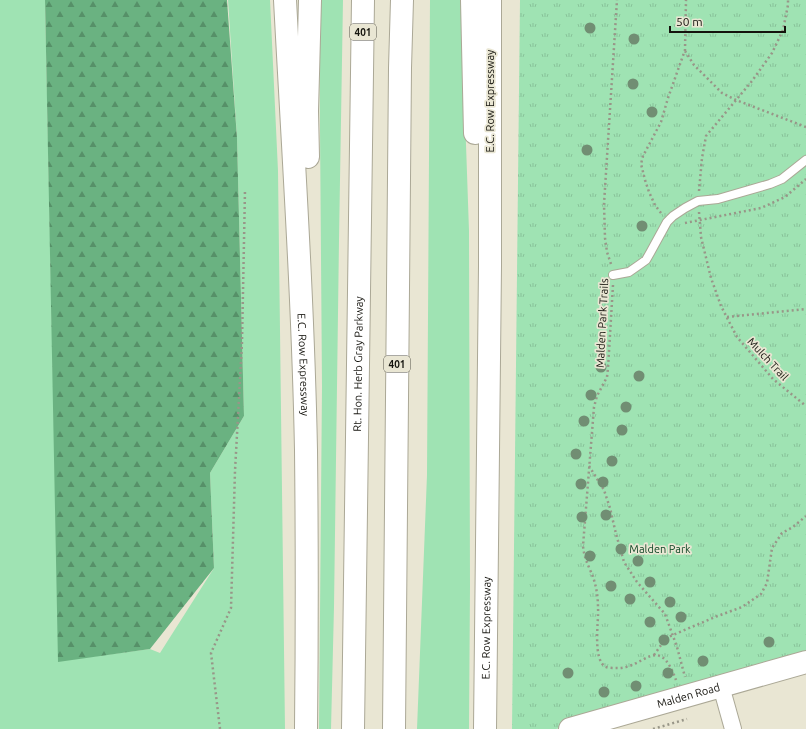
<svg xmlns="http://www.w3.org/2000/svg" width="806" height="729" viewBox="0 0 806 729" font-family="Ubuntu,sans-serif">
<style>
.green{fill:#9fe3b3}
.forest{fill:url(#forest-firs)}
.park{fill:url(#park-tufts)}
.lines{fill:none;stroke-linecap:round;stroke-linejoin:round}
.service-casing{stroke:#aba896;stroke-width:10}
.minor-casing{stroke:#aba896;stroke-width:18}
.secondary-casing{stroke:#aba896;stroke-width:24}
.motorway-casing{stroke:#aba896;stroke-width:24}
.path{stroke:#989688;stroke-width:2.5;stroke-dasharray:2 3;stroke-linecap:butt}
.service{stroke:#fff;stroke-width:8}
.minor{stroke:#fff;stroke-width:16}
.secondary{stroke:#fff;stroke-width:22}
.motorway{stroke:#fff;stroke-width:22}
.tree{fill:#718e73}
.labels{text-anchor:middle;stroke-width:3.5;stroke-linejoin:round;paint-order:stroke}
.shield{fill:#e9e6d3;stroke:#545248;stroke-width:1}
.shield-label{font-size:10px;font-weight:bold;fill:#14130d}
.street-label{font-size:11px;fill:#14130d;stroke:#e9e6d3}
.park-label{font-size:11px;fill:#0e4625;stroke:#e9e6d3}
</style>
<defs>
<pattern id="forest-firs" width="22" height="20" patternUnits="userSpaceOnUse"><rect width="22" height="20" fill="#6ab281"/><path d="M5 1l3.5 6h-7zM16 11l3.5 6h-7z" fill="#569068"/></pattern>
<pattern id="park-tufts" width="24" height="20" patternUnits="userSpaceOnUse"><rect width="24" height="20" fill="#9fe3b3"/><path d="M3 7l-1-3M5 7V3M7 7l1-3M15 17l-1-3M17 17v-4M19 17l1-3" fill="none" stroke="#88c299"/></pattern>
</defs>
<rect width="100%" height="100%" fill="#e9e6d3"/>
<!-- green -->
<path class="green" d="M0 0H45L59 661 150 649 160 653 214 568 210 473 244 416 237 138 228 0H270L278 171 285 729H0Z
M319 0H343L339 240 334 607 331 729H319L322 386Z
M430 0H461L469 231 470 586 469 729H417L427 475Z"/>
<!-- forest -->
<path class="forest" d="M45 0H227L237 138 244 416 210 473 214 568 150 649 58 662Z"/>
<!-- park -->
<path class="park" d="M520 0H806V659L556 729H512Z"/>
<g class="lines">
<!-- service casing -->
<g class="service-casing">
<path id="service" d="M613 275 629 272 639 265 646 260 650 253 667 222 673 216 685 208 698 201 718 199 770 184 782 179 806 160"/>
</g>
<!-- minor casing -->
<g class="minor-casing">
<path id="minor" d="M721 686 733 729"/>
</g>
<!-- secondary casing -->
<g class="secondary-casing">
<g id="secondary">
<path id="s1" d="M570 729 806 662"/>
</g>
</g>
<!-- motorway casing -->
<g class="motorway-casing">
<g id="motorway">
<path id="s2" d="M285 0C293 150 303 300 306 450 307 543 307 636 306 729"/>
<path d="M472 0 475 133"/>
<path d="M308 157 307 111 310 0"/>
<path id="s3" d="M353 729 363 0"/>
<path d="M394 729 400 68 402 0"/>
<path id="s4" d="M485 729 490 266V0"/>
</g>
</g>
<!-- path -->
<path class="path" d="M685 51 694 65 722 93 736 100 806 127
M699 191 702 158 706 136 752 81 772 53 783 30 788 5V0
M699 212 701 237 711 278 721 306 737 337 773 379 806 406
M661 213 655 205 649 192 645 180 641 164 643 156 661 122 668 98 685 50 686 0
M685 223 761 208 785 197 806 179
M611 264 607 252 605 238 604 204 617 0
M613 285 608 368 607 377 597 396 594 407 583 546C584 556 587 563 591 572 596 583 598 596 598 608 599 621 592 660 606 667 609 668 613 668 616 668 644 670 658 631 676 680
M727 317 806 309
M589 466 604 490 610 508 616 534 624 562 637 582 665 614 677 647 685 677
M654 655 666 638 715 617 742 607 761 594 767 583 772 548 782 533 793 527 806 516
M220 729 211 653 231 608 235 471 242 343 245 190
M653 729 687 719"/>
<!-- service -->
<use href="#service" class="service"/>
<!-- minor -->
<use href="#minor" class="minor"/>
<!-- secondary -->
<use href="#secondary" class="secondary"/>
<!-- motorway -->
<use href="#motorway" class="motorway"/>
</g>
<!-- trees -->
<g class="tree">
<circle cx="590" cy="28" r="5.5"/>
<circle cx="634" cy="39" r="5.5"/>
<circle cx="633" cy="84" r="5.5"/>
<circle cx="652" cy="112" r="5.5"/>
<circle cx="587" cy="150" r="5.5"/>
<circle cx="642" cy="226" r="5.5"/>
<circle cx="601" cy="367" r="5.5"/>
<circle cx="639" cy="376" r="5.5"/>
<circle cx="591" cy="395" r="5.5"/>
<circle cx="626" cy="407" r="5.5"/>
<circle cx="584" cy="421" r="5.5"/>
<circle cx="622" cy="430" r="5.5"/>
<circle cx="576" cy="454" r="5.5"/>
<circle cx="612" cy="461" r="5.5"/>
<circle cx="603" cy="482" r="5.5"/>
<circle cx="581" cy="484" r="5.5"/>
<circle cx="606" cy="515" r="5.5"/>
<circle cx="582" cy="517" r="5.5"/>
<circle cx="621" cy="549" r="5.5"/>
<circle cx="590" cy="556" r="5.5"/>
<circle cx="638" cy="561" r="5.5"/>
<circle cx="650" cy="582" r="5.5"/>
<circle cx="611" cy="586" r="5.5"/>
<circle cx="630" cy="599" r="5.5"/>
<circle cx="670" cy="602" r="5.5"/>
<circle cx="681" cy="617" r="5.5"/>
<circle cx="650" cy="622" r="5.5"/>
<circle cx="664" cy="640" r="5.5"/>
<circle cx="769" cy="642" r="5.5"/>
<circle cx="703" cy="661" r="5.5"/>
<circle cx="568" cy="673" r="5.5"/>
<circle cx="668" cy="673" r="5.5"/>
<circle cx="636" cy="686" r="5.5"/>
<circle cx="604" cy="692" r="5.5"/>
</g>
<g class="labels">
<!-- shield labels -->
<g class="shield">
<rect x="350" y="24" width="26" height="16" rx="3"/>
<rect x="384" y="356" width="26" height="16" rx="3"/>
</g>
<g class="shield-label">
<text x="363" y="36">401</text>
<text x="397" y="368">401</text>
</g>
<!-- street labels -->
<g class="street-label">
<text transform="translate(490 101) rotate(-90)" y="4">E.C. Row Expressway</text>
<text transform="translate(602 323) rotate(-87)" y="4">Malden Park Trails</text>
<text transform="translate(768 359) rotate(47)" y="4">Mulch Trail</text>
<text dy="4" stroke="none"><textPath href="#s2" startOffset="365">E.C. Row Expressway</textPath></text>
<text dy="4" stroke="none"><textPath href="#s3" startOffset="365">Rt. Hon. Herb Gray Parkway</textPath></text>
<text dy="4" stroke="none"><textPath href="#s4" startOffset="101">E.C. Row Expressway</textPath></text>
<text dy="4" stroke="none"><textPath href="#s1" startOffset="123">Malden Road</textPath></text>
</g>
<!-- park labels -->
<g class="park-label">
<text x="660" y="553">Malden Park</text>
</g>
</g>
<!-- scale -->
<path d="M670 26v6h115v-6" fill="none" stroke="#14130d" stroke-width="2"/>
<text x="676" y="26" font-size="12" fill="#14130d" stroke="#e9e6d3" stroke-width="3" paint-order="stroke">50 m</text>
</svg>
